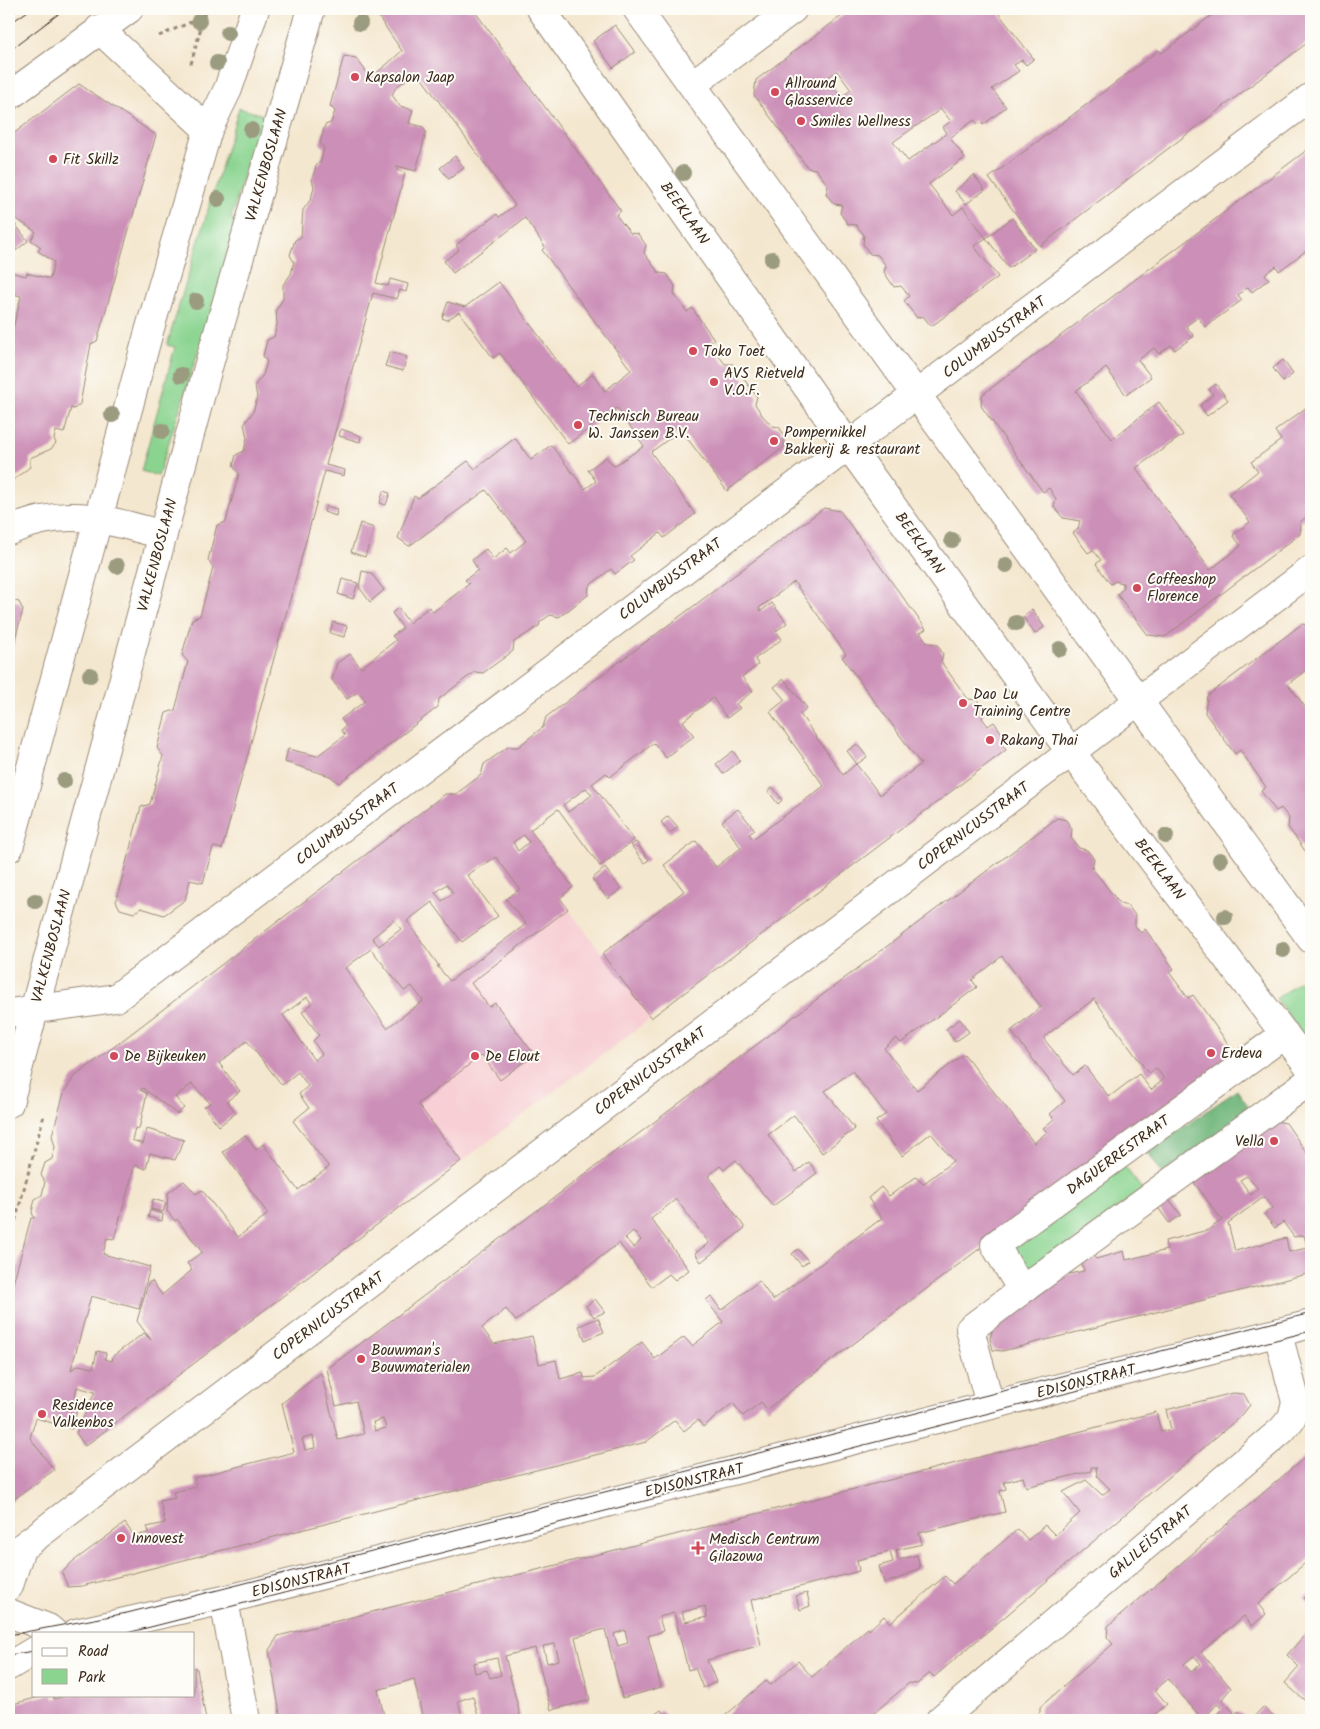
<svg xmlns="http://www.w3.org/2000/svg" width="1320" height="1729" viewBox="0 0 1320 1729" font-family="Kalam,sans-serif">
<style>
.built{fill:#f7cfd4}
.green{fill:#8ad490;stroke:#627f57}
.forest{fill:#6fb67a;stroke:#55704c}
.building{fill:#cc8fb7;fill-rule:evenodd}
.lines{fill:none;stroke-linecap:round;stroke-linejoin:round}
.minor-casing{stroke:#988876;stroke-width:30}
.path{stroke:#988876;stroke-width:3;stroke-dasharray:4 4;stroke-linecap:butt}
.minor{stroke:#fff;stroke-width:28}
.tram{stroke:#3b2a1e;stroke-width:1}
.tree{fill:#9b9b80}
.poi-dot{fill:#d1495b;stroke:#fdfcf7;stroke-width:2}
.labels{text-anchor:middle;stroke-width:4;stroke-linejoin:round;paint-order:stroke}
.poi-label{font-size:15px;fill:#3b2a1e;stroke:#fdfcf7;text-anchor:start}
.street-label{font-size:15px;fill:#3b2a1e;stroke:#fdfcf7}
</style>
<rect width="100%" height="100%" fill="#fdfcf7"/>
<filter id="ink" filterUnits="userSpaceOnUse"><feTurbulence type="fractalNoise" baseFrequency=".02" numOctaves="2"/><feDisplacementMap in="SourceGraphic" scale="10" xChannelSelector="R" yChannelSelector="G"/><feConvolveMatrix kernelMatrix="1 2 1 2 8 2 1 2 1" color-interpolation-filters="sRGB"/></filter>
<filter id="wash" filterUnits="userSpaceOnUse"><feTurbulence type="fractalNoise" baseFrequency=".0096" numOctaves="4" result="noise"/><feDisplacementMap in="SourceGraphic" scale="20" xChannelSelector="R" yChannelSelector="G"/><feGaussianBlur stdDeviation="1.12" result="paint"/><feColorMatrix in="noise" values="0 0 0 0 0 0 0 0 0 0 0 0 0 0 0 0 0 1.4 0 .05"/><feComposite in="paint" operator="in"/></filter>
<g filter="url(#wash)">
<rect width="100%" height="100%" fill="#f4e7cf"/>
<!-- built -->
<path class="built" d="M560 898 651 1018 391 1215 299 1094Z"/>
<!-- green -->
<path class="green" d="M239 108 267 116 256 161 248 159 231 219 240 222 158 476 141 471 175 347 167 345Z
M1309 974 1311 976V1026L1302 1033 1276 999Z
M1120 1161 1143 1190 1024 1278 1003 1248Z"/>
<!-- forest -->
<path class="forest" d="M1237 1090 1251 1110 1162 1174 1148 1152Z"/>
<g id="blocks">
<!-- building -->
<path class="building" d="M373 9H473L621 211 616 215 630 233 638 234 646 245 644 253 659 273 667 274 675 286 674 294 687 312 692 308 714 339 709 343 725 364H733L757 397 755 404 762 415 772 426 779 427 784 435V447L727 491 681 430 651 452 695 514 664 538 660 533 630 556 634 560 615 574 611 569 589 586 588 595 559 617 550 615 540 622 539 626 514 642 513 651 483 673 475 672 465 679 439 699 438 707 339 783 330 776 285 762 288 749 317 756 345 735 341 730 346 726 341 719 365 701 358 692 347 699 332 680 337 663 350 654 361 668 396 640 392 636 403 628 392 613 398 608 409 623 429 607 433 612 469 584 465 580 478 570 472 560 486 549 493 559 507 548 511 553 526 541 486 490 409 546 398 538 414 496 418 498 468 461 475 469 515 438 531 460 551 445 585 489 596 481 588 470 606 457 614 466 644 446 617 408 568 444 500 353 493 358 459 312 447 320 442 318 448 302 465 307 499 282 576 386 593 374 605 391 631 370 542 250 545 247 525 218 453 273 444 261 459 250 456 245 497 214 499 217 515 205 417 72 396 87 392 95 400 106 413 110 409 123 423 127 426 132 416 171 397 166V170L405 173 376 283 388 286 390 279 408 284 406 292 400 290 397 299 373 293 326 465 345 470 344 476 325 471 222 849 213 847 203 883 190 880 185 900 164 915 141 908 134 913 120 909 116 901 141 807 150 804 154 789 163 756 157 748 166 713 175 710 188 662 182 655 192 619 200 616 213 568 208 560 217 525 226 522 230 506 239 474 233 466 236 455 244 451 247 438 244 424 253 412 257 398 255 385 263 375 267 362 263 356 267 340 274 337 277 324 276 310 283 299V285L291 274 294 262 290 255 295 240 301 237 303 210 311 199 314 187 312 179 316 166 321 161 324 148 320 143 325 125 331 123 335 111 330 106 344 56 356 58 371 78 402 51Z
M851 9H998L996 10 1034 59 1026 65 1022 60 1014 65 1019 71 992 89 1006 107 983 125 981 122 978 124 974 120 950 138 965 158 929 184 953 215 963 207 986 238 974 246 998 277 933 325H930L923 316 917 318 904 301 909 296 901 286 894 287 884 272 886 266 878 255 870 254 863 244 864 235 856 225 848 224 840 213 842 205 834 204 826 194 828 186 821 176 816 169 808 168 754 95 756 80ZM837 71 851 90 841 97 827 78ZM941 109 951 121 943 127 947 133 908 161 893 142Z
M1220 9H1311V40L1040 246 989 178 1159 50 1162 53Z
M615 25 635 52 613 68 593 41Z
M79 84 156 135 97 341 91 344 80 404 74 409 71 408 64 433 56 431 54 439 56 443 51 449 30 458V467L9 483V345L21 296 9 293V272L26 276 27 273 50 279 54 262 38 251 41 247 31 240 36 232 9 214V137Z
M1311 147V247L1279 271 1276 266 1265 274 1269 279 1252 292 1248 287 1238 295 1242 300 1205 327 1198 317 1186 326 1194 336 1175 350 1171 345 1159 354 1154 348 1138 360 1151 377 1126 395 1106 368 1076 391 1112 439 1159 402 1183 435 1136 468 1210 570 1241 546 1233 535 1250 522 1229 494 1258 471 1251 462 1281 440 1275 431 1311 404V513L1299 523 1301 526 1300 534 1165 637 1148 635 1117 594 1123 589V583L1115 581 1111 584 1109 582 1096 564 1101 560 1093 550 1088 553 1073 533 1078 529 1080 521 1063 518 1054 507 1056 499 1049 488 1043 492 981 406 982 395Z
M455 156 464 168 449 179 440 168Z
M974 175 985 190 966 204 955 191Z
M9 216 28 241 9 256Z
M1012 218 1035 249 1009 268 986 238Z
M390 352 407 357 403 371 385 366Z
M1283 360 1293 374 1283 382 1273 368Z
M1216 384 1228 400 1207 416 1200 405 1213 395 1209 389Z
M341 429 361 436 360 442 339 436Z
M383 491 390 493 386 505 380 503Z
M326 506 337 509 336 516 324 512Z
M824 508 840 511 926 629 920 633 928 643 937 644 943 654 941 662 968 699 977 700 984 709 982 718 988 726 994 722 1006 739 1001 743 1006 750 651 1018 602 954 684 891 664 865 696 841 716 867 741 848 722 821 738 809 755 830 749 834 753 839 824 786 770 712 785 700 774 687 784 679 807 708 800 714 843 775 856 764 880 795 921 764 842 657 846 654 794 582 759 608 761 611 772 603 787 623 776 631 782 639 755 659 758 665 742 677 753 691 736 704 740 708 727 718 713 698 683 721 694 736 666 758 654 743 610 777 606 773 592 784 634 840 600 866 558 809 530 830 573 887 560 898 568 909 471 983 489 1007 495 1003 534 1054 500 1080 482 1055 418 1104 461 1161 85 1446 76 1433 95 1392 77 1387 72 1409 77 1410 72 1429 36 1418 30 1438 54 1470 9 1503V1298L31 1218H34L32 1212 35 1199 42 1195 45 1182 41 1175 45 1163 52 1159 55 1147 52 1135 64 1093 73 1078 445 794H456L481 775 484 764 508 747H518L543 727 546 717ZM586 788 592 795 568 812 563 805ZM524 835 529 842 518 851 513 842ZM496 857 520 889 506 899 526 924 450 981 437 966H439L407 921 432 902 462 942 498 916 467 875ZM447 884 453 893 442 901 435 893ZM394 920 401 929 379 946 372 938ZM371 949 404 991 412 986 423 1001 387 1028 345 968ZM307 997 312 1004 302 1012 319 1035 313 1041 322 1054 314 1060 283 1015ZM247 1041 282 1085 298 1072 308 1086 299 1094 309 1108 293 1121 329 1167 298 1190 263 1144 256 1150 245 1135 223 1152 268 1214 238 1237 202 1190 196 1194 184 1181 168 1193 167 1211 175 1221 177 1219 202 1252 187 1263 192 1270 162 1295 152 1281 148 1283 137 1321 151 1340 144 1333 113 1356 112 1361 105 1359 106 1353 97 1351 93 1368 79 1365 71 1370 91 1296 139 1309 150 1267 103 1254 107 1238 114 1239 135 1165 146 1169 150 1153 175 1160 184 1140 147 1129 143 1144 132 1140 135 1128 139 1129 147 1093 140 1090 143 1088 177 1114 184 1108 175 1097 192 1084 210 1103 204 1107 219 1126 236 1113 227 1101 240 1091 219 1063Z
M360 523 374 528 365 557 351 552Z
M362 571 371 573 384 590 370 602 359 587Z
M342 579 358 583 353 599 338 594Z
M9 592 13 593 10 600 19 602 23 610 9 661Z
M1032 609 1044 627 1035 634 1023 617Z
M333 622 347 626 344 637 330 633Z
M1302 624 1311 626V666L1288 684 1311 715V859L1288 827 1289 818 1281 808 1276 811 1261 791 1266 787 1240 750 1235 754 1205 713 1207 696Z
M857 744 867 757 857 764 847 751Z
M733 751 740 761 723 774 716 764Z
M773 787 782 800 778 804 768 791Z
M668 816 678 827 670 833 661 822Z
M1057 818 1066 820 1072 829 1071 838 1079 848 1087 850 1094 859 1092 868 1120 904 1128 906 1135 915V926L1141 933 1145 929 1174 969 1169 972 1188 998 1193 995 1229 1045 1227 1062 767 1409 761 1402 743 1416 733 1403 703 1427 698 1420 684 1431 675 1420 646 1442 82 1586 68 1587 62 1573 71 1563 125 1523 134 1536 148 1533 147 1527 165 1523 160 1501 175 1498 173 1492 196 1487 194 1478 294 1452 282 1403 321 1373 338 1440 364 1434 356 1401 336 1406 327 1369ZM1002 956 1041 1007 1011 1031 1065 1101 1050 1114 1054 1119 1043 1128 1047 1132 1034 1143 964 1054 917 1090 884 1048 896 1038 901 1043 961 999 977 987 972 980ZM1094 999 1149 1074 1156 1068 1164 1079 1151 1090 1139 1074 1109 1097 1085 1066 1073 1075 1044 1039V1037ZM852 1071 886 1114 876 1121 902 1156 931 1133 953 1161 923 1184 916 1177 889 1196 881 1187 868 1198 882 1218 773 1300 759 1281 721 1310 711 1296 706 1300 723 1322 692 1346 684 1337 655 1359 642 1342 595 1377 584 1378 583 1373 560 1379 556 1360 539 1364 532 1336 494 1344 482 1328 506 1309 516 1321 619 1243 652 1287 669 1274 675 1280 689 1270 651 1219 676 1199 709 1243 695 1253 701 1262 745 1228 708 1176 720 1166 724 1170 736 1160 773 1206 817 1173 809 1162 796 1172 768 1135 794 1115 822 1153 855 1129 825 1091ZM633 1231 641 1240 634 1248 625 1238ZM383 1419 386 1428 375 1431 373 1422ZM313 1436 315 1448 305 1450 302 1439Z
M636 842 649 860 644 863 631 845Z
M605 868 621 889 608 899 592 879Z
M960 1019 969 1032 955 1042 946 1029Z
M1270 1120 1286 1123 1311 1159V1273L1002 1351 993 1350 990 1338 993 1328 1064 1275 1084 1271 1082 1263 1092 1254 1096 1259 1124 1251 1126 1260 1167 1250 1165 1241 1208 1230 1222 1220 1192 1180ZM1247 1176 1258 1189 1251 1195 1240 1180ZM1264 1197 1272 1208 1264 1214 1275 1228 1283 1222 1294 1237 1304 1235 1307 1248 1289 1252 1286 1238 1235 1251 1228 1223Z
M1168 1198 1181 1215 1169 1223 1157 1206Z
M153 1199 166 1203 163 1212 151 1209Z
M150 1210 163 1214 162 1221 148 1217Z
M798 1249 808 1261 802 1266 792 1254Z
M595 1299 605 1312 594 1317 586 1306Z
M598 1318 604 1332 585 1340 579 1326Z
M1233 1393 1244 1394 1250 1405 1242 1415 934 1677 930 1673 917 1684 909 1683 874 1713V1720H720L766 1681 771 1685 798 1661 812 1677 868 1628 869 1630 884 1616 890 1623 945 1576 953 1584 1018 1529 1028 1540 1045 1525 1055 1535 1080 1513 1063 1492 1086 1480 1102 1495 1110 1489 1097 1476 1096 1467H1091V1471L1026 1487 1023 1477 1004 1482 1006 1489 1000 1491 1005 1512 919 1533 922 1544 896 1550 898 1560 917 1555 920 1568 898 1579 884 1583 879 1566 893 1562 890 1552 857 1560 859 1571 751 1600 761 1645 707 1660 716 1682 703 1688 695 1668 688 1670 674 1613 659 1617 663 1631 648 1636 661 1687 641 1693 622 1698 605 1629 575 1637 590 1700 551 1710 535 1648 505 1656 521 1719 479 1720 473 1696 458 1701 463 1720H423L414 1679 378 1690 385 1720H281L269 1650 278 1636 1156 1412 1161 1432 1171 1429 1166 1410ZM705 1606 707 1617 685 1622 682 1612ZM625 1630 628 1643 618 1646 614 1634ZM555 1644 559 1660 547 1663 543 1646ZM497 1658 501 1675 490 1678 487 1670 475 1673 473 1663Z
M1311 1452V1558L1258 1604 1266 1614 1252 1626 1244 1616 1201 1652 1231 1688 1222 1699 1234 1713 1227 1720H1219L1215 1716 1222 1709 1217 1704 1203 1720 1168 1679 1155 1690 1167 1704 1152 1717 1155 1720H1030L1040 1712V1707L1113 1644 1107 1637 1108 1626ZM1194 1656 1201 1664 1191 1672 1184 1664Z
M1311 1592V1607L1304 1598Z
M807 1593 810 1606 800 1610 796 1596Z
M1309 1630 1311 1632V1706L1285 1683 1299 1667 1287 1655Z
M194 1667 197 1669 206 1720H9V1705L47 1695H53L54 1699 68 1695H194Z
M1263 1707 1277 1720H1251Z
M661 1710 670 1720H658L654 1715Z
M1238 1711 1248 1720H1237L1233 1716Z"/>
</g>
</g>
<g filter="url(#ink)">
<use href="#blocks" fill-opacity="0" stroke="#988876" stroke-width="1"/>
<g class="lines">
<!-- minor casing -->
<g class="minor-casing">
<path id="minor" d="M541 9 848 445 1070 751 1311 1069
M637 9 1311 939
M99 29 208 130
M693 84 793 9
M9 96 129 9
M9 531C64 505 108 520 163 535
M9 848 148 335 208 130 228 89 255 9
M9 1013 116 998 1311 97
M9 1103 209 364 311 9
M1022 1290 1311 1080
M990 1405 970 1329 1022 1290 995 1245 1285 1034
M9 1586 21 1548 1311 570
M224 1600 246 1720
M9 1613 48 1628 54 1633
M76 1633 224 1600 1311 1324
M9 1666 34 1651
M940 1720 1282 1430 1292 1418 1296 1402 1278 1334"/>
</g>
<!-- path -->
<path class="path" d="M159 36 191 22 211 9
M191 64 206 9
M9 1244 44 1115"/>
<!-- minor -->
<use href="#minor" class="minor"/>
<!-- tram -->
<path class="tram" d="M9 24 31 9
M9 51 65 9
M127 1633 1311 1331
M9 1635 127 1613 1311 1313
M9 1655 34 1651"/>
</g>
<!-- trees -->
<g class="tree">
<circle cx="199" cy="21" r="8"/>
<circle cx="360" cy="23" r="8"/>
<circle cx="228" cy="33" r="8"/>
<circle cx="217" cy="63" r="8"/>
<circle cx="251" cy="130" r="8"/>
<circle cx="683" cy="173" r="8"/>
<circle cx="218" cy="199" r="8"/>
<circle cx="772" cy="259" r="8"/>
<circle cx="196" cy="301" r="8"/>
<circle cx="181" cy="375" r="8"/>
<circle cx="112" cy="415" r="8"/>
<circle cx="162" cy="431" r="8"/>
<circle cx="952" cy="540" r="8"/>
<circle cx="1006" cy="565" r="8"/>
<circle cx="117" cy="566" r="8"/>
<circle cx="1016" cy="623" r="8"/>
<circle cx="1060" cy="649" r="8"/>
<circle cx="90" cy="675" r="8"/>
<circle cx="64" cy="781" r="8"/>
<circle cx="1166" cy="836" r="8"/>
<circle cx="1220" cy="860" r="8"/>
<circle cx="35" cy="901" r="8"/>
<circle cx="1225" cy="917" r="8"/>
<circle cx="1283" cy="950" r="8"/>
</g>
</g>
<!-- markers -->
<g class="poi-dot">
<circle cx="355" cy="77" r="5"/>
<circle cx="775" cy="92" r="5"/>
<circle cx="801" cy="121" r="5"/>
<circle cx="53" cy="159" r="5"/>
<circle cx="693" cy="351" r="5"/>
<circle cx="714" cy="382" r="5"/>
<circle cx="578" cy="425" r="5"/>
<circle cx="774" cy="441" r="5"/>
<circle cx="1137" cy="588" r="5"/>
<circle cx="963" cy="703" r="5"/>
<circle cx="990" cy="740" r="5"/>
<circle cx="1211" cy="1053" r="5"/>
<circle cx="114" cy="1056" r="5"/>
<circle cx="475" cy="1056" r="5"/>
<circle cx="1274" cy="1141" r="5"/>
<circle cx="361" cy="1359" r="5"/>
<circle cx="42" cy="1414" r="5"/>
<circle cx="121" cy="1538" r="5"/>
<path d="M695.5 1540.5h5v5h5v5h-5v5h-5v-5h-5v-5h5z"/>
</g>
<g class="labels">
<!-- poi labels -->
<g class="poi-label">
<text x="365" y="82">Kapsalon Jaap</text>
<text x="785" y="88">Allround<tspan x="785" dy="17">Glasservice</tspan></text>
<text x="811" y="126">Smiles Wellness</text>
<text x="63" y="164">Fit Skillz</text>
<text x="703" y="356">Toko Toet</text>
<text x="724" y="378">AVS Rietveld<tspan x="724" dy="17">V.O.F.</tspan></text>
<text x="588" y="421">Technisch Bureau<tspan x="588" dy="17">W. Janssen B.V.</tspan></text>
<text x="784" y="437">Pompernikkel<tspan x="784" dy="17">Bakkerij &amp; restaurant</tspan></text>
<text x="1147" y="584">Coffeeshop<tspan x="1147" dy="17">Florence</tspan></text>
<text x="973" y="699">Dao Lu<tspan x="973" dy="17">Training Centre</tspan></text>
<text x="1000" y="745">Rakang Thai</text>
<text x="1221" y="1058">Erdeva</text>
<text x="124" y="1061">De Bijkeuken</text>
<text x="485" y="1061">De Elout</text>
<text x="1264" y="1146" text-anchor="end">Vella</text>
<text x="371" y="1355">Bouwman's<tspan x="371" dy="17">Bouwmaterialen</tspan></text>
<text x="52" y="1410">Residence<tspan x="52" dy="17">Valkenbos</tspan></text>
<text x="131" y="1543">Innovest</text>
<text x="709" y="1544">Medisch Centrum<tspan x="709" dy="17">Gilazowa</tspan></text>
</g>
<!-- street labels -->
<g class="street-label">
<text transform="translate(266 165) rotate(-74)" y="5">VALKENBOSLAAN</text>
<text transform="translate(685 213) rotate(55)" y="5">BEEKLAAN</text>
<text transform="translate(994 337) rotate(-37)" y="5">COLUMBUSSTRAAT</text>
<text transform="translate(920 543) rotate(54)" y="5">BEEKLAAN</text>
<text transform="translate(157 555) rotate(-75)" y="5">VALKENBOSLAAN</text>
<text transform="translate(670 579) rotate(-37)" y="5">COLUMBUSSTRAAT</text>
<text transform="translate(347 824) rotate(-37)" y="5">COLUMBUSSTRAAT</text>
<text transform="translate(973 826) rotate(-37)" y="5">COPERNICUSSTRAAT</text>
<text transform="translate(1160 869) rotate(53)" y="5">BEEKLAAN</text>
<text transform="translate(51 946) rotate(-75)" y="5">VALKENBOSLAAN</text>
<text transform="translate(650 1071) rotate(-37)" y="5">COPERNICUSSTRAAT</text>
<text transform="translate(1118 1155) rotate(-36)" y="5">DAGUERRESTRAAT</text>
<text transform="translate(328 1316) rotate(-37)" y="5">COPERNICUSSTRAAT</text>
<text transform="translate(1086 1381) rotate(-14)" y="5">EDISONSTRAAT</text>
<text transform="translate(694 1480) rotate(-14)" y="5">EDISONSTRAAT</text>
<text transform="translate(1150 1542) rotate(-40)" y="5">GALILEÏSTRAAT</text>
<text transform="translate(301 1580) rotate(-14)" y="5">EDISONSTRAAT</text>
</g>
</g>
<!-- margin -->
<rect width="1320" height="1729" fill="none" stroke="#fdfcf7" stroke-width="30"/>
<!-- legend -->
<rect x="32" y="1632" width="162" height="65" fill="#fdfcf7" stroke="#afa8a0"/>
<rect x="42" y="1648" width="25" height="8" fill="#ffffff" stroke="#afa8a0"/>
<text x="78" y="1656" font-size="15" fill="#3b2a1e">Road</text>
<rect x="42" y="1669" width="25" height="15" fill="#8ad490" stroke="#afa8a0"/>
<text x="78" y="1682" font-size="15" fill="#3b2a1e">Park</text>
</svg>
